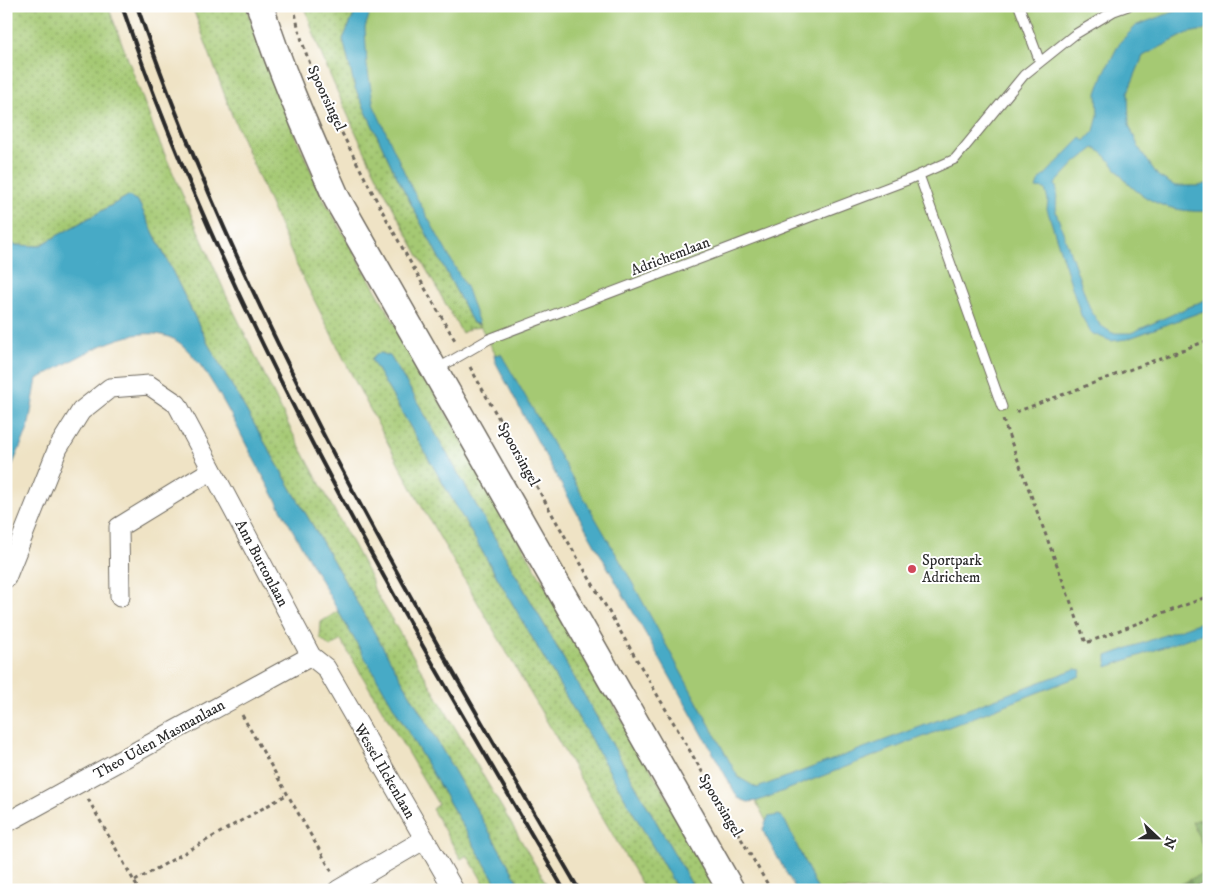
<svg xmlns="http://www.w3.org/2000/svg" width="1215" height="896" viewBox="0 0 1215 896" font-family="'IM FELL DW Pica',serif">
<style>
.grass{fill:url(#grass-dots);stroke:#687a4f}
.forest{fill:url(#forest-firs);stroke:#586c48}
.garden{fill:#a5c973;stroke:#687a4f}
.water{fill:#47aac6;stroke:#396a78}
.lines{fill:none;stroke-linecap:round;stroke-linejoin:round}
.service-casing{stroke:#706b61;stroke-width:11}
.minor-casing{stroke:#706b61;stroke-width:21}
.secondary-casing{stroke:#706b61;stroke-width:29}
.path{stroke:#706b61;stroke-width:3;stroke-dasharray:4 4;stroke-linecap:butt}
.service{stroke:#fff;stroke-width:9}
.minor{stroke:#fff;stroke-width:19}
.secondary{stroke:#fff;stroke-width:26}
.rail{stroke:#2b2b2b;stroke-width:4}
.poi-dot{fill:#d1495b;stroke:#fff;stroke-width:2}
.labels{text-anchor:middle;stroke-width:4;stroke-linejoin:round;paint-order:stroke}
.street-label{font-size:15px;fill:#2b2b2b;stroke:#fff}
.poi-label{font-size:15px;fill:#2b2b2b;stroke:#fff;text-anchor:start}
</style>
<defs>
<pattern id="grass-dots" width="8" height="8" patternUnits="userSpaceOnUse" patternTransform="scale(1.25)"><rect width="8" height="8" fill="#a5c973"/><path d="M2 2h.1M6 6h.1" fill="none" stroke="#87a35f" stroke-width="1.8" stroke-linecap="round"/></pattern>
<pattern id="forest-firs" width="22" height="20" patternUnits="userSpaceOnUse" patternTransform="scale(1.25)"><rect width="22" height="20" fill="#84ad65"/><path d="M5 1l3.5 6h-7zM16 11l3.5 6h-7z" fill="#6c8d53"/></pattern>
</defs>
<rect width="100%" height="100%" fill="#fff"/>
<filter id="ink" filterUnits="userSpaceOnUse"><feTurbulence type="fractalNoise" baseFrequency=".02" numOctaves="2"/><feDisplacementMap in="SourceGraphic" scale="10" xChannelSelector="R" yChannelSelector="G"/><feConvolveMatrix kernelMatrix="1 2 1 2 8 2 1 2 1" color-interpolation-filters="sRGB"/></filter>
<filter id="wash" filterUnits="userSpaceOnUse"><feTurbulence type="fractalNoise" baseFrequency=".0096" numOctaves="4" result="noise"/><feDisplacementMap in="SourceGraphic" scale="20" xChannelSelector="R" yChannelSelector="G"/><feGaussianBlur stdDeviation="1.12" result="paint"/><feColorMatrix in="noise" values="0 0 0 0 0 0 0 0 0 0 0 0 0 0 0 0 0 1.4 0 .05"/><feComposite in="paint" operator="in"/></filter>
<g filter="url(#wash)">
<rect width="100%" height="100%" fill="#efe3c5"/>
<!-- grass -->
<path class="grass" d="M6 6H108L156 134 227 297 292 432 371 578 374 589 550 890H523L235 391 208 344 138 201 128 196 39 246 15 245 6 240Z
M192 6H246L276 92 324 200 720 890H695L409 387 390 356 376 354 371 359 678 890H645L418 500 355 381 296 264 232 115Z
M305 6H358L343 39 355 88 392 167 465 308 473 323 483 327 471 328 462 333C419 257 377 182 342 102 328 71 314 39 305 6Z
M338 611 500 890H488L467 855 461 859 432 809 438 804 341 640 330 647 320 638 321 622Z"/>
<!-- forest -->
<path class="forest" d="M1209 801V831L1205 835 1209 847V883L1192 890H1133L1178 813Z"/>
<!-- garden -->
<path class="garden" d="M366 6H1209V816L1192 822 1209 860V870L1169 890H802L753 796 741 790 499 361 430 233 365 101 354 40Z"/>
<!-- water -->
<path class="water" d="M358 6H372L365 28 367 66 374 106 412 189 467 289 479 324 473 323 465 308 392 167 355 88 343 39Z
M1190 6H1209V29L1188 33 1143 56 1128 92 1129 125 1139 148 1158 176 1175 186H1199L1209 183V211C1175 213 1146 204 1123 178 1113 166 1108 154 1094 148L1075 163 1055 184 1057 190 1056 212 1090 309 1100 325 1112 333H1131L1209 298V309L1127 339 1111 341 1091 333 1081 315 1047 209 1048 200 1045 189 1036 188 1038 182 1081 138 1085 141 1094 131 1098 116 1097 93 1104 73 1120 42 1137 25Z
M128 196 138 201 208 344 235 391 523 890H500C416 744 329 600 250 452 235 423 199 347 169 337 127 322 75 361 37 379L28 429 6 480V240L15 245 39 246Z
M381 353 390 356 409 387 695 890H678L371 359 376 354Z
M501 354 627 573 738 777 757 788 1075 669 1081 670 1080 676 758 801 748 802 738 798C658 652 571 509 495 361L494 355Z
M1209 619V631L1107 667V656Z
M779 815 785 821 818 890H796L765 835 763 829 768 817Z"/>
</g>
<g filter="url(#ink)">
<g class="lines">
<!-- service casing -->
<g class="service-casing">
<path id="service" d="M1019 6 1040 62
M919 175 1002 407
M437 369 489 339 910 179 955 159 1024 75 1074 35 1114 11 1128 6
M1197 890 1209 885"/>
</g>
<!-- minor casing -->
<g class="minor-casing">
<path id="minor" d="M6 578 58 448 81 411 110 388 149 385 177 404 311 656 326 668 454 890
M120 597 119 527 212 470
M6 823 311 656
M338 890 425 839"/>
</g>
<!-- secondary casing -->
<g class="secondary-casing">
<path id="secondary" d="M260 6C281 73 309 135 337 199L731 890"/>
</g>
<!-- path -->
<path class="path" d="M294 6C302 58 328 105 351 151 384 216 419 279 456 342
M470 367 556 521 771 890
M1016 412 1209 340
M1003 420 1086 643 1209 596
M242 715 332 872
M88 799 139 890
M135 881 288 794"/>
<!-- service -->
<use href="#service" class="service"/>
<!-- minor -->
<use href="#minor" class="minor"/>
<!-- secondary -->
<use href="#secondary" class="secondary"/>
<!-- rail -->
<path class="rail" d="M122 6C229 321 397 604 564 890
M137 6C244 320 413 604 579 890"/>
</g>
</g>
<!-- markers -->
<circle class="poi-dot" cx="912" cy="569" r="5"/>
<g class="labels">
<!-- street labels -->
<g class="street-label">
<text transform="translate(327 98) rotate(65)" y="5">Spoorsingel</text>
<text transform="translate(670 256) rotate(-21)" y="5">Adrichemlaan</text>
<text transform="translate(519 454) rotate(61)" y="5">Spoorsingel</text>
<text transform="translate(262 563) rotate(62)" y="5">Ann Burtonlaan</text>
<text transform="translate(159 739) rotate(-29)" y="5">Theo Uden Masmanlaan</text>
<text transform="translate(385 771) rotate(60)" y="5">Wessel Ilckenlaan</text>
<text transform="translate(721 805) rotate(59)" y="5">Spoorsingel</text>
</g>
<!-- poi labels -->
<g class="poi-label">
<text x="922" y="565">Sportpark<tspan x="922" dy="17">Adrichem</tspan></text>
</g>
</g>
<!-- margin -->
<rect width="1215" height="896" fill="none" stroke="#fff" stroke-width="25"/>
<!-- north arrow -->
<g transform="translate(1158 838) rotate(112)" stroke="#ffffff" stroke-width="4" paint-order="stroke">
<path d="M0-4L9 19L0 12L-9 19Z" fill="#2b2b2b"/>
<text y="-8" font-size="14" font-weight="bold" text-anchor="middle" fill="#2b2b2b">N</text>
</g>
</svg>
